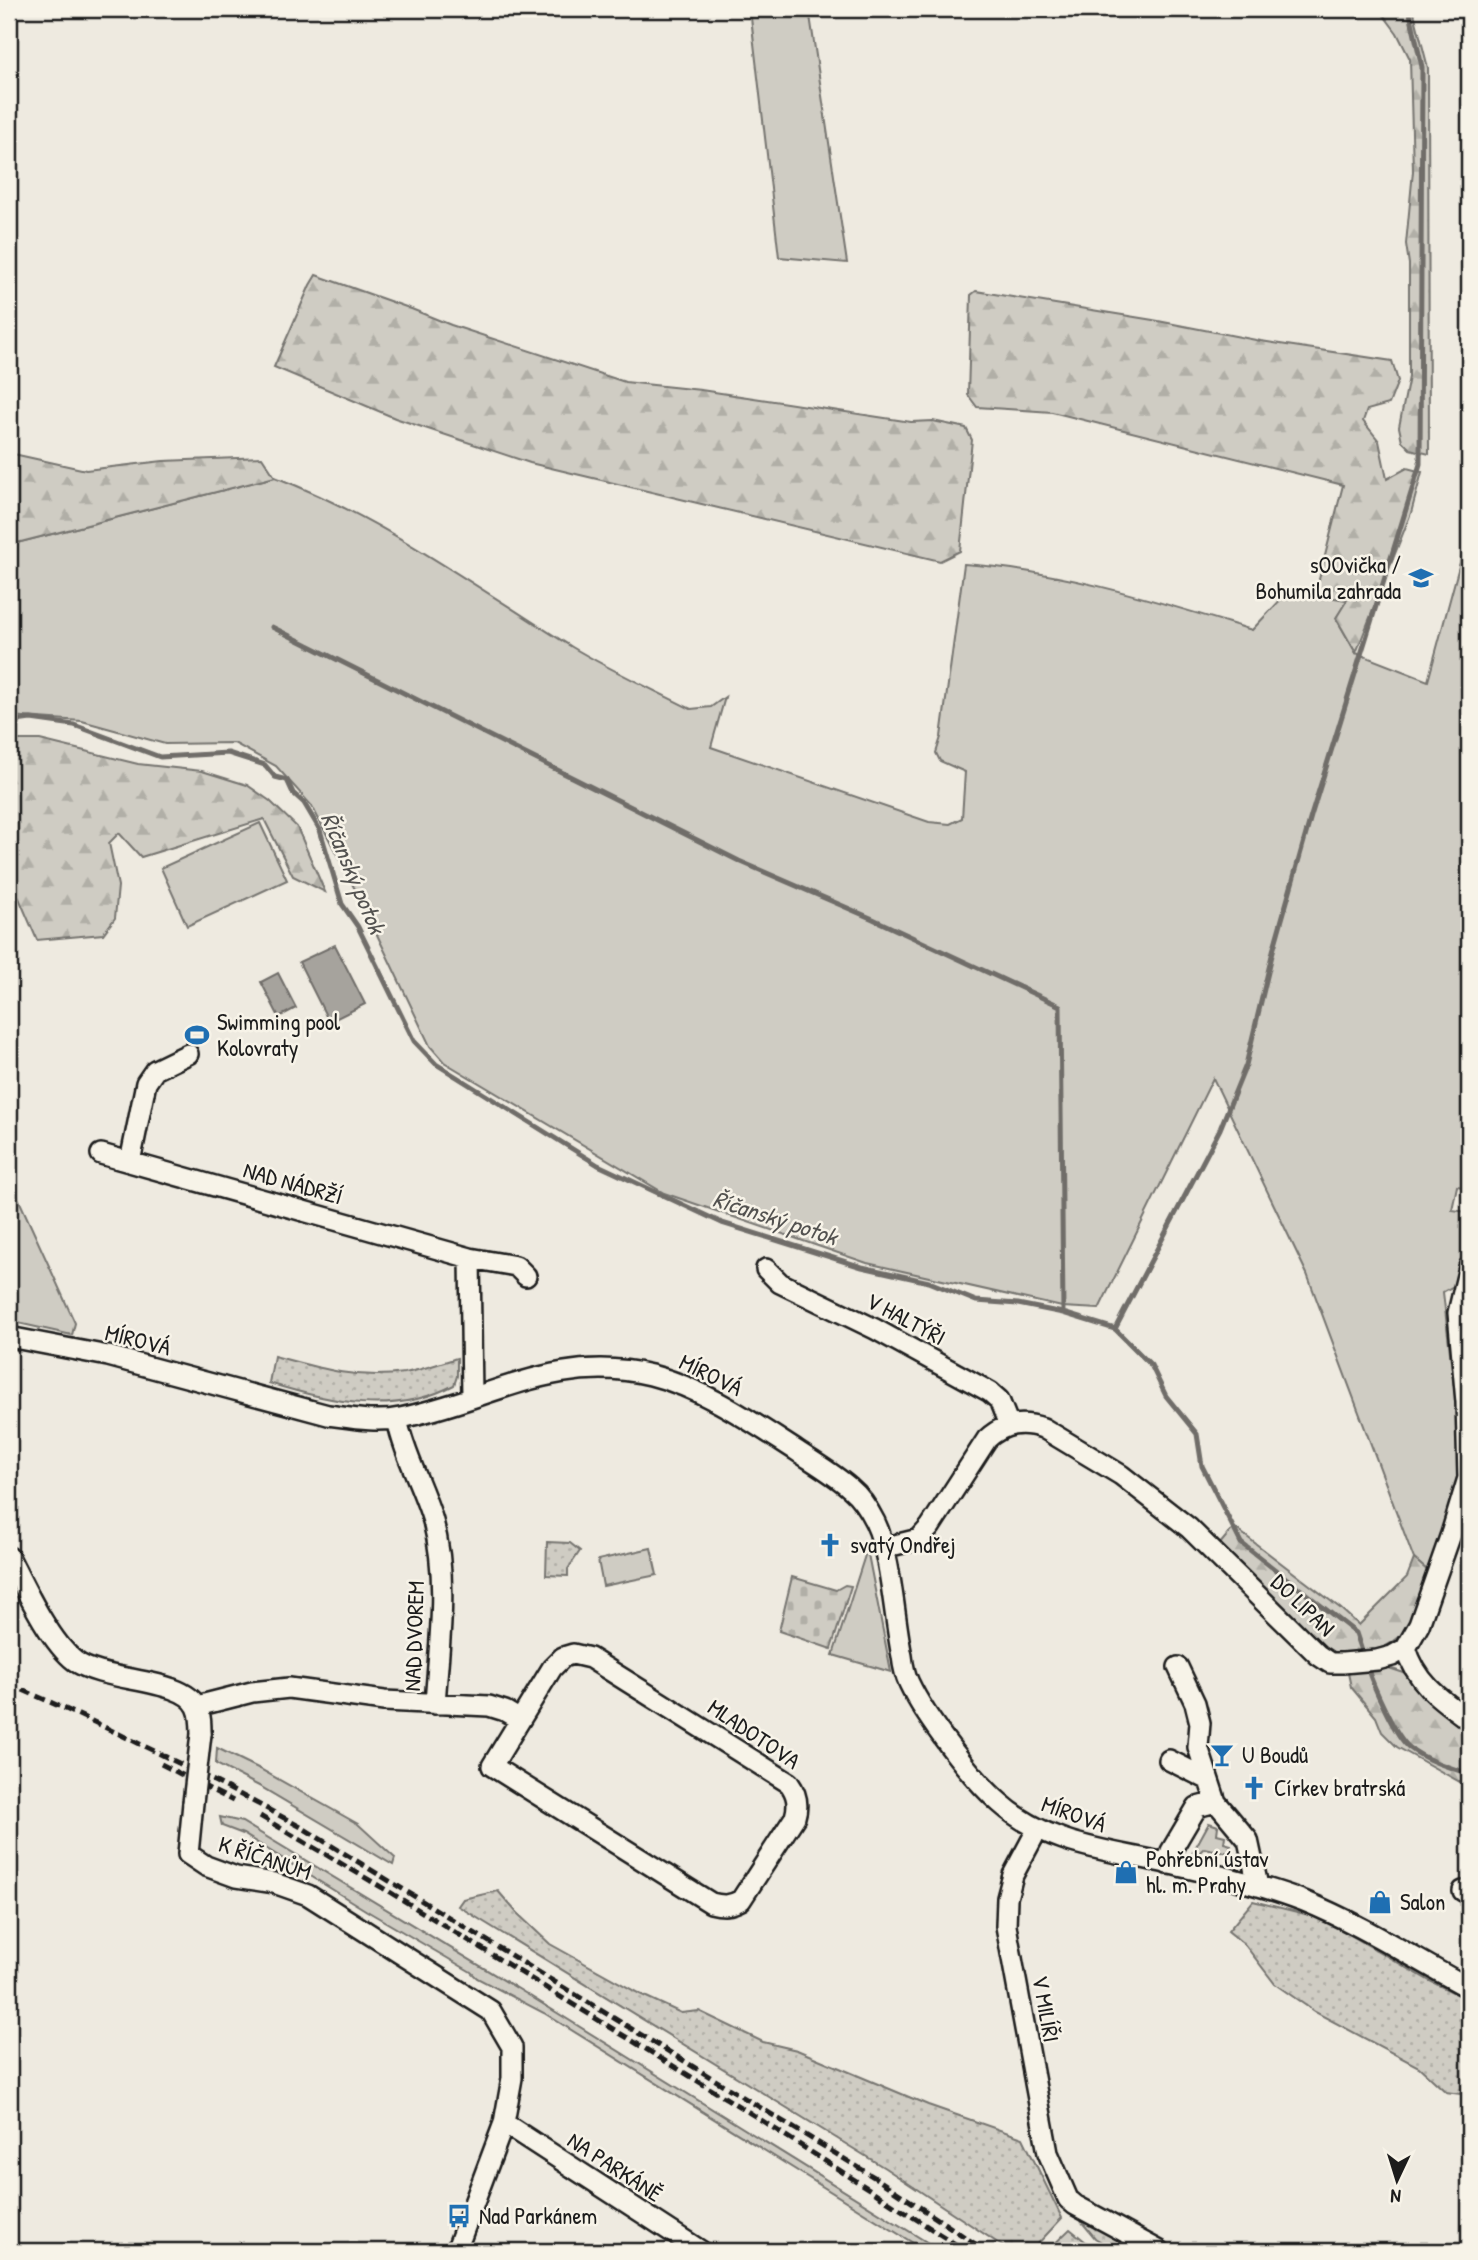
<svg xmlns="http://www.w3.org/2000/svg" width="1478" height="2260" viewBox="0 0 1478 2260" font-family="'Patrick Hand',sans-serif">
<style>
.green{fill:#cfccc3;stroke:#767470;stroke-width:2}
.forest{fill:url(#forest-firs);stroke:#767470;stroke-width:2}
.cemetery{fill:url(#cemetery-stones);stroke:#767470;stroke-width:2}
.park{fill:url(#park-dots);stroke:#767470;stroke-width:2}
.water{fill:#a6a39d;stroke:#6f6d69;stroke-width:2}
.lines{fill:none;stroke-linecap:round;stroke-linejoin:round}
.stream{stroke:#6f6d69;stroke-width:5}
.minor-casing{stroke:#1c1c1c;stroke-width:24}
.minor{stroke:#f7f3e8;stroke-width:19}
.rail{stroke:#1c1c1c;stroke-width:5;stroke-dasharray:10 5;stroke-linecap:butt}
.minor-bridge-casing{stroke:#1c1c1c;stroke-width:24;stroke-linecap:butt}
.minor-bridge{stroke:#f7f3e8;stroke-width:19}
.labels{text-anchor:middle;stroke-width:5;stroke-linejoin:round;paint-order:stroke}
.poi-label{font-size:23px;fill:#1c1c1c;stroke:#f7f3e8;text-anchor:start}
.street-label{font-size:23px;fill:#1c1c1c;stroke:#f7f3e8}
.water-label{font-size:24px;font-style:italic;fill:#535250;stroke:#f7f3e8}
</style>
<defs>
<pattern id="forest-firs" width="22" height="20" patternUnits="userSpaceOnUse" patternTransform="scale(1.75)"><rect width="22" height="20" fill="#cfccc3"/><path d="M5 1l3.5 6h-7zM16 11l3.5 6h-7z" fill="#b1afa7"/></pattern>
<pattern id="cemetery-stones" width="16" height="16" patternUnits="userSpaceOnUse" patternTransform="scale(1.75)"><rect width="16" height="16" fill="#cfccc3"/><path d="M2 7V4a2 2 0 0 1 4 0v3zM10 15v-3a2 2 0 0 1 4 0v3z" fill="#b1afa7"/></pattern>
<pattern id="park-dots" width="8" height="8" patternUnits="userSpaceOnUse" patternTransform="scale(1.75)"><rect width="8" height="8" fill="#cfccc3"/><path d="M2 2h.1M6 6h.1" fill="none" stroke="#b1afa7" stroke-width="1.8" stroke-linecap="round"/></pattern>
</defs>
<rect width="100%" height="100%" fill="#eeeae0"/>
<filter id="ink" filterUnits="userSpaceOnUse"><feTurbulence type="fractalNoise" baseFrequency=".0143" numOctaves="2"/><feDisplacementMap in="SourceGraphic" scale="14" xChannelSelector="R" yChannelSelector="G"/><feConvolveMatrix kernelMatrix="1 2 1 2 8 2 1 2 1" color-interpolation-filters="sRGB"/></filter>
<g filter="url(#ink)">
<!-- green -->
<path class="green" d="M750 9H809L847 263 779 257Z
M275 477C382 518 476 587 572 647 610 670 652 689 691 709L711 707 725 697 711 747 929 822 950 824 962 818 965 772 940 761 936 753 941 737 964 564C1060 570 1160 602 1252 630L1285 595 1336 597 1348 600 1336 618 1356 653 1428 681 1469 529V1178L1468 1188 1457 1186 1452 1210 1467 1212 1469 1218 1464 1260 1457 1284 1443 1292 1460 1439 1457 1479 1449 1512 1428 1571 1414 1559 1307 1274 1213 1078 1099 1309 1062 1307 867 1263 664 1193 444 1062 430 1046 361 901 312 806 276 766 234 743 165 744 82 721 9 716V545Z
M260 823 287 880 187 926 161 868Z
M9 1178 75 1323 72 1335 9 1321Z
M651 1548 657 1575 603 1586 598 1560Z
M867 1549 891 1672 833 1655Z
M217 1748 260 1769 358 1824 395 1858 393 1865 261 1787 216 1764Z
M220 1817 242 1822 530 1996 941 2251H926L544 2013 477 1978 471 1972 367 1911 243 1834 222 1826Z
M1209 1823 1218 1826 1217 1834 1225 1836 1224 1843 1231 1845 1230 1853 1204 1848 1200 1852H1193Z"/>
<!-- forest -->
<path class="forest" d="M1379 9H1413L1428 68 1429 454 1410 449 1402 441 1399 427 1409 377V264L1406 244 1413 171 1410 59 1397 33Z
M316 275 409 308 451 325 625 382 701 390 911 422 933 421 966 428 972 440 960 551 940 561 530 463 395 418 274 367 310 285Z
M976 291 1153 320 1261 341 1392 361 1398 381 1389 404 1367 410 1363 421 1379 441 1387 479 1407 468 1422 472 1411 513 1356 653 1336 618 1347 600 1315 595 1343 485 1052 412 977 407 968 395 971 295Z
M9 453 86 470 163 461 262 457 275 477 9 545Z
M9 740H40L138 764 202 771 247 785 270 801 297 827 325 892 293 876 264 819 141 857 119 833 109 843 118 886 115 918 103 934 37 940 19 898 9 883Z
M1234 1527 1340 1608 1359 1625 1407 1577 1414 1559 1428 1571C1414 1611 1412 1646 1364 1652 1350 1654 1339 1657 1326 1650L1219 1545Z
M1389 1668 1404 1673 1469 1728V1787L1397 1747 1382 1732 1376 1717 1351 1687 1348 1673Z"/>
<!-- cemetery -->
<path class="cemetery" d="M792 1577 836 1590 845 1585 851 1586 831 1649 779 1631Z"/>
<!-- park -->
<path class="park" d="M274 1356C318 1368 358 1380 404 1373 421 1370 440 1363 457 1358V1376L454 1385C394 1417 330 1402 269 1383Z
M547 1542 570 1543 580 1551 568 1569V1576L546 1575Z
M498 1891 517 1913 550 1944 640 1994 681 2013 699 2011 763 2042 797 2050 928 2105 1023 2138 1062 2218 1033 2249 1035 2251H1010L885 2168 458 1906 463 1899Z
M1253 1901 1321 1918 1430 1981 1469 2000V2078L1460 2094 1446 2092 1419 2067 1315 2012 1275 1984 1245 1945 1228 1931Z
M1081 2221 1144 2251H1116L1095 2238Z
M1070 2229 1097 2251H1047Z"/>
<!-- water -->
<path class="water" d="M335 945 365 1004 329 1022 299 962Z
M278 973 296 1008 279 1017 261 982Z"/>
<g class="lines">
<!-- stream -->
<path class="stream" d="M272 627 739 861 873 919 1060 1006 1063 1313
M9 722 31 719 74 725 160 757 228 753 265 765 275 777 287 780 293 793 304 803 320 830 342 904 358 927 414 1041 436 1064 598 1165 722 1223 862 1267 929 1282 976 1301 1018 1304 1063 1313 1115 1329 1151 1365 1166 1396 1197 1434 1202 1466 1241 1543 1356 1633 1364 1657
M1115 1329 1220 1129 1246 1065 1273 951 1311 816 1420 464 1422 67 1409 9
M1367 1667C1373 1685 1395 1737 1410 1748 1427 1761 1449 1767 1469 1774"/>
<!-- minor casing -->
<g class="minor-casing">
<path id="minor" d="M101 1154 470 1258 516 1266 526 1276
M130 1162 146 1083 155 1070 188 1054
M470 1258 472 1396
M766 1269 780 1283 875 1329 990 1392 999 1400 1009 1425
M9 1337 108 1356 328 1415C351 1418 377 1423 400 1418 488 1401 556 1352 651 1375 703 1388 752 1422 797 1451 815 1463 834 1474 850 1488 861 1497 869 1510 875 1522 891 1555 894 1618 902 1656 903 1665 905 1675 909 1683 925 1717 972 1779 1000 1803 1047 1845 1106 1850 1166 1863 1212 1874 1260 1884 1304 1901 1361 1924 1415 1959 1469 1988
M397 1419C404 1455 423 1486 433 1521 449 1581 439 1643 435 1704
M883 1548 919 1539 930 1527 987 1439C1004 1423 1022 1421 1043 1428L1121 1475 1189 1528 1318 1655 1330 1663H1343L1377 1660 1392 1656 1406 1648 1419 1625 1451 1534 1468 1478 1466 1402 1458 1313 1469 1267
M9 1557C24 1586 49 1641 75 1661 104 1683 183 1677 197 1707 201 1715 201 1725 201 1734
M1406 1648C1417 1684 1440 1699 1469 1720
M573 1654 590 1658 789 1783C797 1794 799 1804 795 1817L741 1900C730 1906 723 1906 711 1903L492 1766 552 1668 563 1657Z
M1178 1667 1195 1703 1200 1723 1198 1747 1216 1802 1248 1840 1258 1886
M197 1706 252 1692 289 1688 384 1701 489 1706 505 1711 520 1720
M1169 1760 1207 1779
M193 1803 188 1854 206 1866 236 1877 274 1883 308 1895 491 2011 512 2047V2078L504 2123 456 2251
M1037 1830 1013 1875 1007 1898 1006 1926 1048 2153 1068 2199 1075 2205 1160 2251
M1167 1864 1171 1851 1197 1807 1216 1802
M1463 1891 1469 1894
M504 2123 701 2251"/>
</g>
<!-- minor -->
<use href="#minor" class="minor"/>
<!-- rail -->
<path class="rail" d="M9 1684C109 1727 205 1775 301 1827L874 2177 986 2251
M161 1764 233 1801
M260 1816 388 1891 750 2113 966 2251"/>
<!-- minor-bridge casing -->
<g class="minor-bridge-casing">
<path id="minor-bridge" d="M193 1803 201 1734"/>
</g>
<!-- minor-bridge -->
<use href="#minor-bridge" class="minor-bridge"/>
</g>
</g>
<!-- icons -->
<defs>
<g id="school-bare" transform="scale(1.89)"><path d="M0-5L7-2L0 1L-7-2ZM-4 1L0 2.5L4 1V4Q0 6-4 4Z" fill="#1f6fb2" stroke="#f7f3e8" stroke-width="2.5" paint-order="stroke"/></g>
<g id="stadium-bare" transform="scale(1.89)"><path d="M0-5a6.5 5 0 1 0 0 10a6.5 5 0 1 0 0-10ZM-3.5-1.8h7v3.6h-7Z" fill="#1f6fb2" stroke="#f7f3e8" stroke-width="2.5" paint-order="stroke"/></g>
<g id="church-bare" transform="scale(1.89)"><path d="M-1.2-6h2.4v3.5h3.3v2.4h-3.3V6h-2.4V-.1h-3.3v-2.4h3.3Z" fill="#1f6fb2" stroke="#f7f3e8" stroke-width="2.5" paint-order="stroke"/></g>
<g id="bar-bare" transform="scale(1.89)"><path d="M-6-5H6L.8 .8V4.5H3.5V6h-7V4.5H-.8V.8Z" fill="#1f6fb2" stroke="#f7f3e8" stroke-width="2.5" paint-order="stroke"/></g>
<g id="shop-bare" transform="scale(1.89)"><path d="M-5-2.5h2.3a2.7 3.5 0 0 1 5.4 0H5L5.5 6h-11ZM-1.5-2.5h3a1.5 2.3 0 0 0-3 0Z" fill="#1f6fb2" stroke="#f7f3e8" stroke-width="2.5" paint-order="stroke"/></g>
<g id="bus-bare" transform="scale(1.89)"><path d="M-5-6H5V4H4V6H2V4H-2V6H-4V4H-5ZM-3.5-4V0h7V-4ZM-3.5 1.2v1.5H-2V1.2ZM2 1.2v1.5H3.5V1.2Z" fill="#1f6fb2" stroke="#f7f3e8" stroke-width="2.5" paint-order="stroke"/></g>
</defs>
<g fill-rule="evenodd">
<use href="#school-bare" x="1421" y="578"/>
<use href="#stadium-bare" x="197" y="1035"/>
<use href="#church-bare" x="830" y="1545"/>
<use href="#bar-bare" x="1222" y="1755"/>
<use href="#church-bare" x="1254" y="1788"/>
<use href="#shop-bare" x="1126" y="1872"/>
<use href="#shop-bare" x="1380" y="1902"/>
<use href="#bus-bare" x="459" y="2216"/>
</g>
<g class="labels">
<!-- poi labels -->
<g class="poi-label">
<text x="1401" y="573" text-anchor="end">sOOvička /<tspan x="1401" dy="26">Bohumila zahrada</tspan></text>
<text x="217" y="1030">Swimming pool<tspan x="217" dy="26">Kolovraty</tspan></text>
<text x="850" y="1553">svatý Ondřej</text>
<text x="1242" y="1763">U Boudů</text>
<text x="1274" y="1796">Církev bratrská</text>
<text x="1146" y="1867">Pohřební ústav<tspan x="1146" dy="26">hl. m. Prahy</tspan></text>
<text x="1400" y="1910">Salon</text>
<text x="479" y="2224">Nad Parkánem</text>
</g>
<!-- street labels -->
<g class="street-label">
<text transform="translate(293 1183) rotate(16)" y="8">NAD NÁDRŽÍ</text>
<text transform="translate(906 1319) rotate(28)" y="8">V HALTÝŘI</text>
<text transform="translate(138 1340) rotate(14)" y="8">MÍROVÁ</text>
<text transform="translate(711 1375) rotate(26)" y="8">MÍROVÁ</text>
<text transform="translate(1303 1605) rotate(44)" y="8">DO LIPAN</text>
<text transform="translate(414 1636) rotate(-88)" y="8">NAD DVOREM</text>
<text transform="translate(754 1734) rotate(34)" y="8">MLADOTOVA</text>
<text transform="translate(1074 1814) rotate(20)" y="8">MÍROVÁ</text>
<text transform="translate(265 1858) rotate(18)" y="8">K ŘÍČANŮM</text>
<text transform="translate(1046 2009) rotate(80)" y="8">V MILÍŘI</text>
<text transform="translate(615 2167) rotate(33)" y="8">NA PARKÁNĚ</text>
</g>
<!-- water labels -->
<g class="water-label">
<text transform="translate(353 873) rotate(67)" y="8">Říčanský potok</text>
<text transform="translate(775 1218) rotate(18)" y="8">Říčanský potok</text>
</g>
</g>
<!-- margin -->
<rect width="1478" height="2260" fill="none" stroke="#f7f3e8" stroke-width="35"/>
<rect x="18" y="18" width="1443" height="2225" fill="none" stroke="#1c1c1c" stroke-width="2.5" filter="url(#ink)"/>
<!-- north arrow -->
<g transform="translate(1397 2180) rotate(184)" stroke="#f7f3e8" stroke-width="5" paint-order="stroke">
<path d="M0-5L12 26L0 18L-12 26Z" fill="#1c1c1c"/>
<text y="-10" font-size="19" font-weight="bold" text-anchor="middle" fill="#1c1c1c">N</text>
</g>
</svg>
